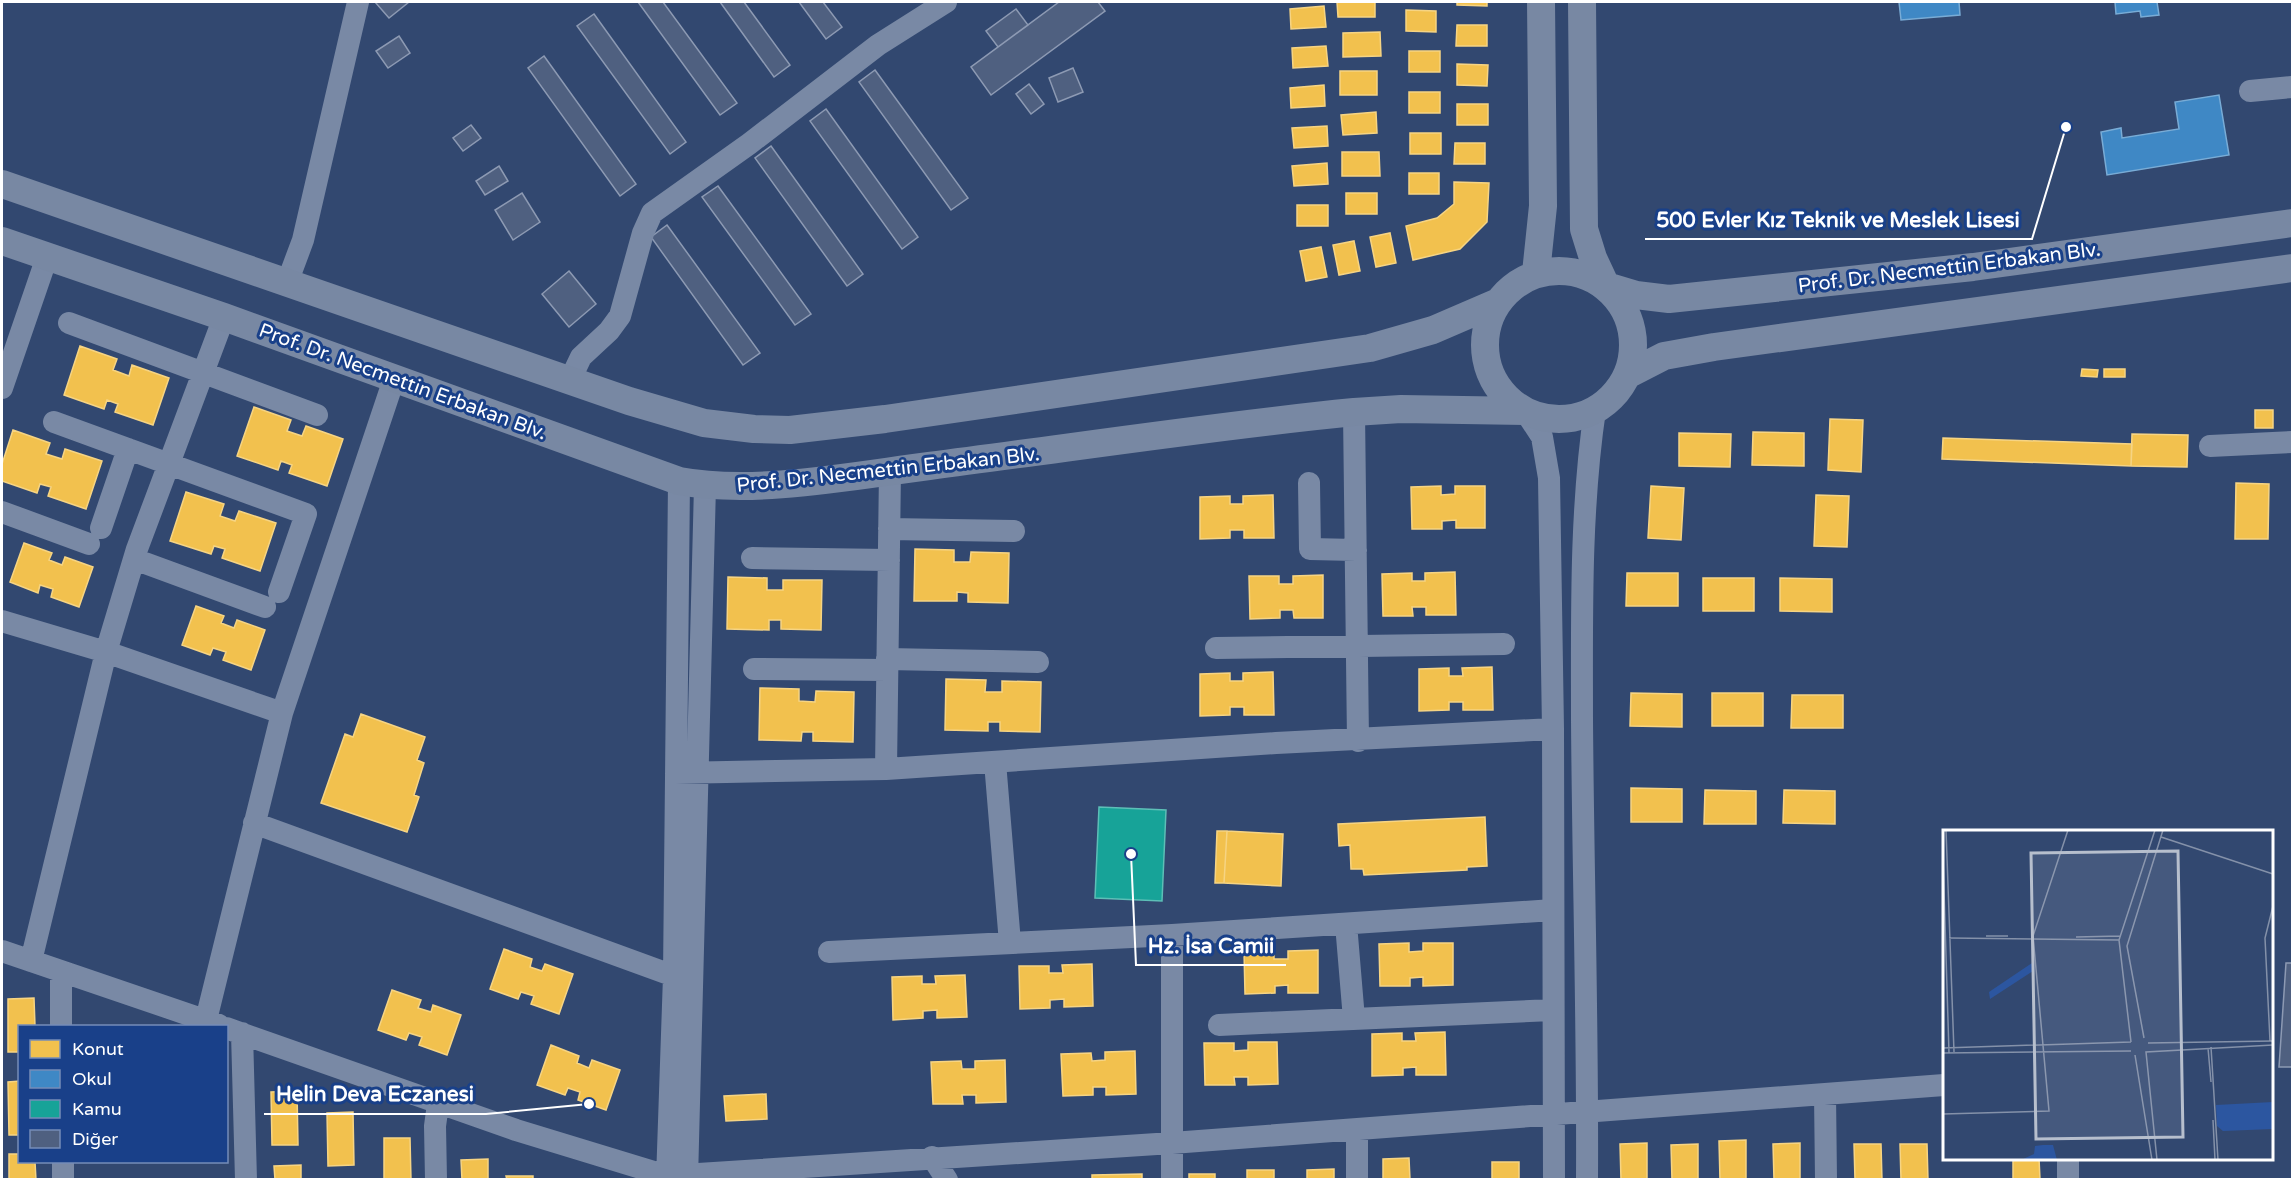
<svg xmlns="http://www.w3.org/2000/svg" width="2294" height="1181" viewBox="0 0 2294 1181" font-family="'Varela Round',sans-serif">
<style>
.homes{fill:#f2c14e;stroke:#f6d483;stroke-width:1.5}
.schools{fill:#3f88c5;stroke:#79acd6;stroke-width:1.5}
.public{fill:#17a398;stroke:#5dbfb7;stroke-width:1.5}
.building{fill:#4f6080;stroke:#8d9ab3;stroke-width:1.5}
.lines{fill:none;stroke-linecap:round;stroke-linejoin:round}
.minor{stroke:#7989a5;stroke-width:22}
.major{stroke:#7888a3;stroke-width:28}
.labels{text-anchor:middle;stroke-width:6;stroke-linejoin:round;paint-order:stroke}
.street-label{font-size:20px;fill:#fff;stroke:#194089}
.inset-road{fill:none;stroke:#8491a9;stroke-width:1.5}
.view{fill:#b7bfcd;fill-opacity:0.15;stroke:#b7bfcd;stroke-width:3}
.inset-edge{fill:none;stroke:#fff;stroke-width:3}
.leader{fill:none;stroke:#fff;stroke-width:2}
.callout-dot{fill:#fff;stroke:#194089;stroke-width:2}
.callout-label{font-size:21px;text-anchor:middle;font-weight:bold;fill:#fff;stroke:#194089;stroke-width:6;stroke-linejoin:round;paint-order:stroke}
</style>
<rect width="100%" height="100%" fill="#324870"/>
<!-- homes -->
<path class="homes" d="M1337 2H1375V17H1338Z
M1457 2H1487V6L1457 5Z
M1324 6 1326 27 1291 29 1290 9Z
M1406 10 1436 11V32L1406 31Z
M1457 25H1487V46H1456Z
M1380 32 1381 56 1343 57V33Z
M1326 46 1328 66 1293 68 1292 48Z
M1409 51H1440V72H1409Z
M1457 64 1488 65 1487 86 1457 85Z
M1340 71H1377V95H1340Z
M1324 85 1325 106 1291 108 1290 88Z
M1409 92H1440V113H1409Z
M1457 104H1488V125H1457Z
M1376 112 1377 133 1343 135 1341 115Z
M1327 126 1328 146 1294 148 1292 128Z
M1410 133H1441V154H1410Z
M1455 143H1485V164H1454Z
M1342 152H1379L1380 176H1342Z
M1327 163 1328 184 1294 186 1292 166Z
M1409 173H1439V194H1409Z
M1454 182 1489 183 1487 222 1460 249 1413 260 1406 226 1437 218 1454 204Z
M1346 193H1377V214H1346Z
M1297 205H1328V226H1297Z
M1390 233 1396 263 1376 267 1370 237Z
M1354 241 1360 271 1339 275 1333 245Z
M1321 247 1327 277 1306 281 1300 251Z
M80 346 117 359 113 370 129 376 132 365 169 378 153 425 115 412 118 404 107 400 104 409 64 395Z
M2082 369 2098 370 2097 377 2081 376Z
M2104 369H2125V377H2104Z
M254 407 291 420 287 431 302 436 306 426 343 439 327 486 289 473 292 465 281 461 278 470 237 456Z
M2255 410H2273V428H2255Z
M1830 419 1863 420 1861 472 1828 470Z
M13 430 50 443 46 454 62 459 65 449 102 461 86 509 48 496 51 487 40 484 37 493 2 481V464Z
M1753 432 1804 433V466L1752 465Z
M1679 433 1731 434 1730 467 1679 466Z
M2132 434 2188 435 2187 467 2131 466Z
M1943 438 2132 444 2131 466 1942 459Z
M2236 483 2269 484 2268 539H2235Z
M1441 486V495L1455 494V486H1485V528H1456V520L1442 521V529H1412L1411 487Z
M1651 486 1684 488 1681 540 1648 538Z
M186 492 224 504 220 516 235 521 239 511 276 523 260 571 222 558 225 549 214 546 211 554 170 541Z
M1273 495 1274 538H1244V530H1230V538L1200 539V497L1230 496V504H1243V496Z
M1816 495 1849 496 1847 547 1814 546Z
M24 543 52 553 49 560 62 565 65 557 93 567 79 607 51 597 53 589 40 585 38 593 10 582Z
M915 549 954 550V562H970L971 552 1009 553 1008 603 968 602V593L957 592V601H914Z
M1455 572 1456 615H1426V607H1412L1413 616H1383L1382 574 1412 573V581H1425V573Z
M1627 573H1678V606H1626Z
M1323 575V618H1294L1293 610H1280V618L1250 619 1249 576H1279V584H1293V576Z
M728 577 767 578V590H783V580H822L821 630 781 629V620H769V630L727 629Z
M1703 578H1754V611H1703Z
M1780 578 1832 579V612L1780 611Z
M196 606 224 616 221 623 234 628 237 620 265 630 251 670 223 660 226 652 213 648 210 655 182 645Z
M1492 667 1493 710H1463V702H1449V710L1419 711V669L1449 668V676H1463L1462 668Z
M1273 672 1274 715H1244V707H1230V715L1200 716V674L1230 673V681H1243V673Z
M946 679 986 680 985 692H1002V681L1041 682 1040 732 1000 731V722H988V731L945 730Z
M760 688 799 689V701L815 702 816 691 854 692 853 742 813 741V732H802L801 741 759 740Z
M1631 693 1682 694V727L1630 726Z
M1712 693H1763V726H1712Z
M1792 695H1843V728H1791Z
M361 714 425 737 417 760 424 763 414 795 419 797 407 832 321 803 345 734 353 737Z
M1631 788 1682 789V822H1631Z
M1705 790 1756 791V824H1704Z
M1784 790 1835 791V824L1783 823Z
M1485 817 1487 866 1467 867V870L1364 875 1363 869H1351L1350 845 1339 846 1338 824Z
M1217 831H1227L1224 883H1215Z
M1227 831 1283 834 1281 886 1224 883Z
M1409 943V952L1423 951V943H1453V985L1423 986V977L1410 978V986H1380L1379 944Z
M504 949 532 959 530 967 542 971 545 964 573 974 559 1014 531 1004 534 996 521 992 518 999 490 989Z
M1318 950V993H1288V985L1275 986V993L1245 994 1244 952 1274 951V959H1288V951Z
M1092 964 1093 1006 1064 1007V999L1050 1000V1008L1020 1009 1019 966H1049V973H1063L1062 965Z
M965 975 967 1017 937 1018V1010L923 1011V1018L893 1020 892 977 922 976V984H936L935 976Z
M392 990 421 1000 418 1008 431 1012 433 1005 461 1015 447 1055 419 1045 422 1037 409 1033 406 1040 378 1030Z
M34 998 35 1026H20V1052H8V999Z
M1445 1032 1446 1075H1416V1067L1403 1068V1075L1372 1076V1034L1402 1033V1041H1416L1415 1033Z
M1248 1042H1277L1278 1084 1248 1085V1077H1234L1235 1085H1205L1204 1043H1234V1051L1248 1050Z
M551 1045 579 1056 577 1063 589 1068 592 1060 620 1070 606 1110 578 1100 580 1092 568 1088 565 1095 537 1085Z
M1135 1051 1136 1094 1106 1095V1087H1093V1095L1063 1096 1061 1054 1091 1053 1092 1061 1105 1060V1052Z
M1005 1060 1006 1102 976 1103V1095H962L963 1104H933L931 1062 961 1061 962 1069H975V1061Z
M20 1081V1135H9L8 1082Z
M297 1091 298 1145H272L271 1092Z
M766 1094 767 1119 726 1121 724 1096Z
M353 1112 354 1165 328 1166 327 1113Z
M384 1138H410L411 1180H384Z
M1746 1140V1180H1720L1719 1141Z
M1647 1143V1180H1621L1620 1144Z
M1800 1143V1180H1774L1773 1144Z
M1698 1144V1180H1672L1671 1145Z
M1854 1144H1881L1882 1180H1855Z
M1900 1144H1927L1928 1180H1901Z
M9 1154H20V1162H35L36 1180H9Z
M1409 1158 1410 1180H1383V1159Z
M2013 1158H2039L2040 1180H2013Z
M488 1159V1180H462L461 1160Z
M1492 1162H1519V1180H1492Z
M301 1165V1180H275L274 1166Z
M1334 1169V1180H1307V1170Z
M1247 1170H1274V1180H1247Z
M1142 1174V1180H1092V1175Z
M1189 1174H1215V1180H1189Z
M506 1176H533V1180H507Z"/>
<!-- schools -->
<path class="schools" d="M1899 2H1959L1960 15 1901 20Z
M2115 2H2157L2159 15 2141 17 2140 11 2116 14Z
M2219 95 2229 155 2107 175 2101 132 2121 128 2122 138 2179 129 2175 102Z"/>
<!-- public -->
<path class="public" d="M1099 807 1166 810 1162 901 1095 898Z"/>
<!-- building -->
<path class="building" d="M375 2H409L389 18Z
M638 2H663L737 103 720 115Z
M720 2H744L790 65 774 77Z
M799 2H823L842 27 826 39Z
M1059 2H1098L1105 11 991 95 971 67Z
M1016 9 1028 25 998 47 986 31Z
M594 14 686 142 670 154 577 26Z
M399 36 410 53 388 68 376 51Z
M544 56 636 184 620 196 528 68Z
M1073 68 1083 92 1058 102 1049 78Z
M875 70 968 198 951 210 859 82Z
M1029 84 1044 104 1031 114 1016 94Z
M826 109 918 237 902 249 810 121Z
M471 125 481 138 463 151 453 138Z
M771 146 863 274 847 286 755 158Z
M499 166 508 181 485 195 476 181Z
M718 186 811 314 795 325 702 197Z
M522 193 540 222 513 240 495 210Z
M667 225 760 353 743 365 651 237Z
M569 271 596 304 569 327 542 294Z
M2286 963H2292V1067H2279Z"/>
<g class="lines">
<!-- minor -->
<path class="minor" d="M2250 91 2292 87
M287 283 303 240 358 2
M69 323 317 415
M570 380 581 357 609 331 620 316 643 233 652 213 749 144 878 45 946 2
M2 388 47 257
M1525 411 1542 437 1549 478 1553 729 1554 1180
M1354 412 1358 741
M54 422 306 514 279 592
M2210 446 2292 442
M1309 483 1310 549 1356 550
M2 512 89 544
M101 528 128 449
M889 529 1014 531
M752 558 889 560
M134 559 265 607
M2 621 106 652 282 713
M1216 648 1504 644
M887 659 1038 662
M754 669 887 670
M995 762 1010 943
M886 769 890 471
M676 773 886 769 1276 743 1553 729
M254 823 674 976
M1346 924 1354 1019
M1172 935V1180
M2 951 219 1025
M829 952 1172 935 1553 910
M31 961 106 652 137 549 224 317
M206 1020 282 713 394 379
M1219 1025 1552 1010
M61 1026V972
M226 1028 516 1130 667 1176 1172 1143 1944 1085
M242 1033 246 1180
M1825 1094 1826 1180
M1357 1129V1180
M932 1157 947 1180
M2068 1158V1180
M63 1162V1180
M436 1180 435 1126 438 1104
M667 1180 674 976 679 481
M687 1180 705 486
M1587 1180C1588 1026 1583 872 1582 718 1582 615 1580 512 1595 410"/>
<!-- major -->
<path class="major" d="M1582 2 1584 229 1593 258 1606 286 1636 295 1669 299 1973 267 2292 223
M2 184 629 401 704 423 754 429 790 430 885 419 1370 348 1433 330 1498 302
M2 241 224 317 679 481C755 495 852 476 929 466 1070 448 1212 426 1354 412L1401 409 1525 411
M1485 345a74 74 0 1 1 148 0a74 74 0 1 1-148 0Z
M1536 273 1543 206 1541 2
M1627 375 1664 356 1714 347 2292 268"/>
</g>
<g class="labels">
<!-- street labels -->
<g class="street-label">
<text transform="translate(1949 267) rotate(-7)" y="7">Prof. Dr. Necmettin Erbakan Blv.</text>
<text transform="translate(403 381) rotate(20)" y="7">Prof. Dr. Necmettin Erbakan Blv.</text>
<text transform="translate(888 469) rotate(-6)" y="7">Prof. Dr. Necmettin Erbakan Blv.</text>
</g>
</g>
<!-- overview -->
<g transform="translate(1943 830)">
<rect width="330" height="330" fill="#324870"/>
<path d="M89 133 90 141 47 169 46 162ZM330 272V299L280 301 274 296 273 275ZM100 315H110L114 330H78L91 324 92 316Z" fill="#2c56a0"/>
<path class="inset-road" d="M3 0 11 222M218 7 330 44M0 27 6 223M43 106H65M133 107 177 106M6 108 176 110M201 208 184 116 220 0M327 211 322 108 330 76M188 212 176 110 212 0M205 213 330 211M268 217 275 330M0 218 188 212M265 218 268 252M0 223 188 221M192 225 209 330M0 284 106 281 90 106 125 0M270 290 272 330M214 330 203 222 330 215"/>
<path class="view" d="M235 21 240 307 93 309 88 23Z"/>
<rect width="330" height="330" class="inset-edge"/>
</g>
<!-- callouts -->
<path class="leader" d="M2066 127L2032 239H1645M1131 854L1136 965H1286M589 1104L486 1114H264"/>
<g class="callout-dot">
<circle cx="2066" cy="127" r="6"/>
<circle cx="1131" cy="854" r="6"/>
<circle cx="589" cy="1104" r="6"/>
</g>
<g class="callout-label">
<text x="1838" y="227">500 Evler Kız Teknik ve Meslek Lisesi</text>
<text x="1211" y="953">Hz. İsa Camii</text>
<text x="375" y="1101">Helin Deva Eczanesi</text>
</g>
<!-- border -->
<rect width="2294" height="1181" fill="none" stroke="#ffffff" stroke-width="6"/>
<!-- legend -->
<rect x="18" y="1025" width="210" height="138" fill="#194089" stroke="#758cb8" stroke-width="1.5"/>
<rect x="30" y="1040" width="30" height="18" fill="#f2c14e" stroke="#758cb8" stroke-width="1.5"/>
<text x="72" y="1055" font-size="18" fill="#ffffff">Konut</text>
<rect x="30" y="1070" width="30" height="18" fill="#3f88c5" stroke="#758cb8" stroke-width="1.5"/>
<text x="72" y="1085" font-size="18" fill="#ffffff">Okul</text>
<rect x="30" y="1100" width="30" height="18" fill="#17a398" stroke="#758cb8" stroke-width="1.5"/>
<text x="72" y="1115" font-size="18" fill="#ffffff">Kamu</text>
<rect x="30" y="1130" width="30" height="18" fill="#4f6080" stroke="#758cb8" stroke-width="1.5"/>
<text x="72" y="1145" font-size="18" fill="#ffffff">Diğer</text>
</svg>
